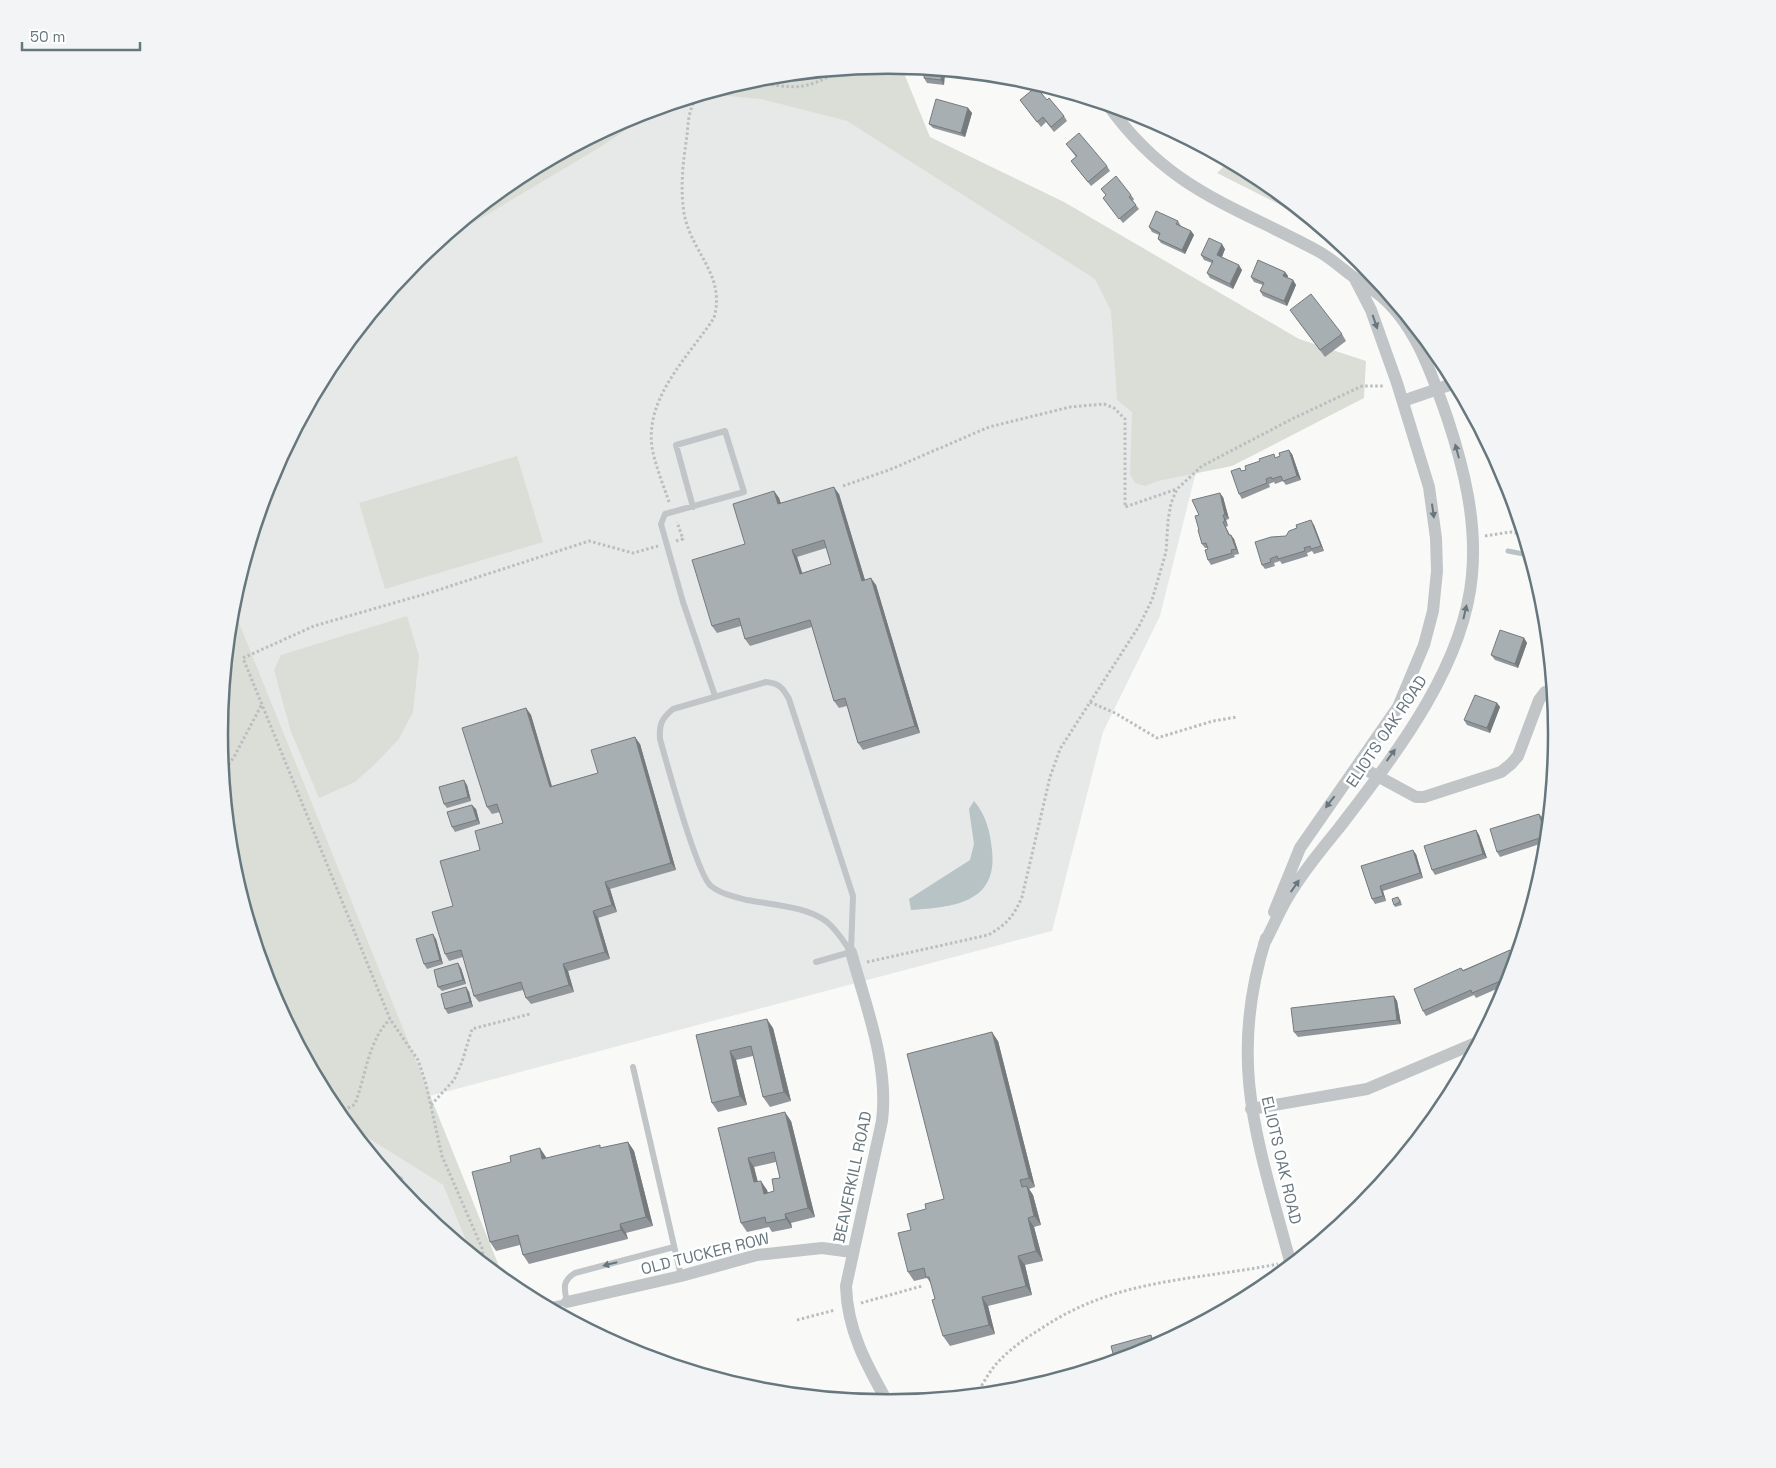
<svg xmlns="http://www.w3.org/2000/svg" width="1776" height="1468" viewBox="0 0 1776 1468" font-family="'Space Grotesk',sans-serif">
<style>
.built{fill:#e7e9e8}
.green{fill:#daded7}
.water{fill:#b7c3c5}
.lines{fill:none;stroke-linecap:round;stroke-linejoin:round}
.stream{stroke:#b7c3c5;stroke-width:5}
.path{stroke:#bbbec0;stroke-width:3;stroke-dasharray:2.5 2.5;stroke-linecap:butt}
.lane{stroke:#c1c5c8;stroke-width:6}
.street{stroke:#c1c5c8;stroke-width:12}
.wall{fill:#90969a;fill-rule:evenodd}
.shaded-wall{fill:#757a7d}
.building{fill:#a7afb3;stroke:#757a7d;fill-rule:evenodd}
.oneway{fill:#67777e}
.labels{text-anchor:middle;stroke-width:5;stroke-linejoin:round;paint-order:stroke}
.street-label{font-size:16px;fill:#67777e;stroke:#fff}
.rim{fill:none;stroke:#67777e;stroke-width:2.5}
</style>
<rect width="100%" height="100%" fill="#f9f9f8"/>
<!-- built -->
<path class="built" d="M758 78 1088 235 1200 456 1160 616 1103 732 1052 931 430 1096 232 605 270 478 332 362 415 261 517 177 632 116Z
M347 1125 443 1185 471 1253 415 1207Z"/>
<!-- green -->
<path class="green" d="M888 65 901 66 930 137 1064 202 1299 339 1366 361 1364 398 1232 466 1158 481 1145 486 1135 483 1130 474 1132 412 1117 400 1111 311 1095 279 847 121 761 99 705 94 758 78Z
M659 108 602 146 431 248 517 178 632 116Z
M1229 161 1260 178 1312 221 1217 173Z
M517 456 543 542 385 589 359 503Z
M232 605 505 1281 471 1253 443 1185 347 1125 332 1105 270 990 232 864 219 734Z
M407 616 419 656 413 712 399 739 374 765 355 782 319 798 291 732 274 670 281 655Z"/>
<!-- water -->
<path class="water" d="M974 801C986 815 990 831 992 850 998 904 952 907 911 910L909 899 970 860 974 844 969 809Z"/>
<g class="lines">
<!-- stream -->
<path class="stream" d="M1508 551 1529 555"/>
<!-- path -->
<path class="path" d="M752 80C792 90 806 91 842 69
M843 486 889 470 989 427 1070 407 1104 404 1114 408 1125 419V507L1177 489
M669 502C663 484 655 465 652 447 645 397 689 356 714 318 726 274 691 253 684 213 680 188 683 161 687 136 688 123 689 106 698 96
M1485 536 1510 532 1523 534
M676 541 683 539 677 522
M1090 702 1115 713 1157 738 1213 721 1237 717
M223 773 234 757 262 704
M867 962 988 935C1006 925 1014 916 1022 897L1050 777 1060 749 1139 626 1152 600 1166 552 1168 521 1171 503 1177 489 1202 466 1292 419 1362 386H1385
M431 1105 454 1080 462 1062 472 1029 530 1014
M333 1107C341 1109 348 1110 355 1104 366 1075 368 1041 390 1019
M484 1264 482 1248 442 1156 426 1084 418 1060 390 1019 243 658 314 626 432 592 589 541 633 553 658 546
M861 1303 922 1286
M797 1320 835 1310
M976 1394C983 1384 989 1372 997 1363 1009 1350 1024 1339 1039 1330 1115 1278 1192 1281 1278 1264"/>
<!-- lane -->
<path class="lane" d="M693 507 676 445 725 431 744 492 665 514 661 524 683 602 715 696
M766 682C779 683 783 688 789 699L853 896 851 952C844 942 837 930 827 922 806 906 772 905 747 900 735 897 721 894 711 886 697 875 667 764 660 739 659 725 661 719 673 709Z
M816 962 851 952
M633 1067 681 1276
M384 1170 400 1179
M546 1306 567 1302C564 1288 562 1281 575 1273L674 1247"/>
<!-- street -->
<path class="street" d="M1108 105C1168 189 1230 204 1316 250 1330 257 1342 269 1355 278 1362 283 1370 288 1377 293 1415 322 1432 375 1447 417 1464 468 1477 521 1472 575 1464 668 1394 756 1339 828 1321 850 1303 872 1288 897 1279 912 1272 929 1264 944
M1403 401 1455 383
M1359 766 1416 797H1424L1501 772 1511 764 1518 756 1539 700 1545 692 1553 689
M1274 912 1300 848 1398 707 1424 645 1433 611 1437 571 1436 538 1429 487 1397 383 1371 310 1356 281
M1266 938C1226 1064 1259 1144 1291 1265
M851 952C866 1007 889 1064 882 1121L846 1286C847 1330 867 1366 888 1403
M1251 1109 1367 1089 1478 1042
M567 1302 681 1276 757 1255 822 1248 852 1252"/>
</g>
<!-- wall -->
<path class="wall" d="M913 68 945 71 944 85 927 83 924 78V73L916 72Z
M1020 100H1047L1064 116 1067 121 1054 132 1046 122 1041 127Z
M968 108 972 113 965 137 933 128 929 124Z
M1066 144 1107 166 1110 171 1091 186 1071 161 1076 157Z
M1101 189 1131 195 1134 199 1133 201 1139 209 1123 223 1103 198 1106 195Z
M1178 221 1181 226 1191 231 1194 235 1185 254 1161 243 1158 239 1159 235 1152 232 1149 227Z
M1225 249 1222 257 1242 270 1233 289 1210 278 1207 273 1212 263 1204 260 1201 255Z
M1285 272 1288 276 1287 277 1293 280 1296 285 1287 306 1263 296 1260 291 1263 285 1254 282 1251 277Z
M1295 317 1342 334 1346 341 1325 357Z
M1292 454 1301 480 1286 485 1283 481 1275 484 1274 482 1269 484 1270 487 1242 499 1239 494 1242 471 1276 458Z
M774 491 779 498 781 503 839 494 865 580 876 585 920 733 863 750 858 743 847 706 839 708 834 701 812 627 750 646 745 639 741 626 717 633 712 626 745 544ZM826 548 831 564 802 573 797 557Z
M1223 497 1229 519 1226 520 1228 526 1226 527 1230 535 1234 539 1239 554 1234 555 1235 557 1211 565 1208 560V548H1205L1202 544 1199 530Z
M1314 525 1324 551 1314 554 1312 551 1307 553 1308 556 1282 564 1280 561 1274 563 1275 566 1265 569 1262 565 1286 536Z
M1545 608 1547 628 1543 627 1540 622Z
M1524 638 1527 643 1518 668 1495 660 1491 655Z
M1497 703 1500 707 1490 733 1467 725 1464 720Z
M526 708 531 715 552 786 598 773 640 744 676 870 610 889 617 912 598 918 610 959 568 971 574 992 531 1004 526 998 523 990 479 1002 474 996 463 957 449 961 445 954 453 906 480 850 503 823 500 812 492 814 487 807Z
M467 785 471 801 447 808 444 804Z
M476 809 480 824 455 832 452 827Z
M1543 818 1547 833 1546 842 1500 857 1497 852Z
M1476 830 1479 835 1487 858 1435 875 1432 870Z
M1416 854 1423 878 1383 891 1386 901 1375 904 1372 899 1361 866Z
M1400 899 1402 905 1395 907 1394 905Z
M436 939 443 964 427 969 424 964Z
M1510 950 1515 959 1508 984 1476 998 1474 995 1426 1016 1423 1011 1461 968 1463 970Z
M461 968 466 984 442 991 438 987Z
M466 987 469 992 473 1007 448 1014 445 1009Z
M1394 996 1397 1001 1401 1024 1298 1037 1294 1032Z
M773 1028 791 1101 770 1107 763 1097 753 1056 736 1060 747 1105 718 1112 712 1103 696 1035Z
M998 1041 1035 1187 1029 1189 1033 1195 1041 1225 1034 1227 1043 1261 1025 1265 1032 1295 988 1306 995 1334 950 1346 943 1336 932 1285 927 1278 914 1281 908 1272 911 1230 926 1209 944 1199Z
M791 1121 815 1217 791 1223 792 1228 772 1232 769 1227 747 1232 741 1223 718 1128ZM776 1162 780 1178 774 1191 768 1193 767 1190 758 1182 754 1167Z
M628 1142 634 1151 653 1226 626 1233 628 1239 529 1264 523 1255 520 1245 496 1251 490 1242 546 1157V1158L601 1148Z"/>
<!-- shaded-wall -->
<path class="shaded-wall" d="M942 70 945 71 944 85 941 80Z
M968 108 972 113 965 137 961 133Z
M1191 231 1194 235 1185 254 1182 250Z
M1222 244 1225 249 1221 259 1217 255Z
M1239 265 1242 270 1233 289 1230 284Z
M1285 272 1288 276 1286 280 1283 276Z
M1293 280 1296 285 1287 306 1284 301Z
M1289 450 1292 454 1301 480 1297 476Z
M834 487 839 494 867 587 862 581Z
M774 491 779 498 783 511 778 504Z
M1220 493 1223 497 1229 519 1225 515Z
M1223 515 1226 520 1228 526 1225 521Z
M1311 520 1314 525 1324 551 1321 546Z
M1231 535 1234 539 1239 554 1236 549Z
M792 550 797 557 805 581 800 574Z
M871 578 876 585 920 733 915 726Z
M1524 638 1527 643 1518 668 1515 664Z
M1497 703 1500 707 1490 733 1487 728Z
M526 708 531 715 554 794 550 787Z
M635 737 640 744 676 870 671 863Z
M464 780 467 785 471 801 468 797Z
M472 805 476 809 480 824 477 820Z
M1539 814 1543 818 1547 833V837Z
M1476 830 1479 835 1487 858 1483 854Z
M1413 850 1416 854 1423 878 1420 873Z
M605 882 610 889 617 912 612 905Z
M1380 886 1383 891 1386 901 1383 896Z
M593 911 598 918 610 959 605 952Z
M433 934 436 939 443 964 440 960Z
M458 963 461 968 466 984 463 980Z
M563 964 568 971 574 992 569 985Z
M466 987 469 992 473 1007 470 1002Z
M1394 996 1397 1001 1401 1024 1397 1020Z
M767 1019 773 1028 791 1101 784 1092Z
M992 1032 998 1041 1035 1187 1029 1178Z
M730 1051 736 1060 747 1105 740 1096Z
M785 1112 791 1121 815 1217 808 1208Z
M628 1142 634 1151 653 1226 646 1217Z
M540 1148 546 1157 549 1168 542 1159Z
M748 1158 754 1167 760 1192 754 1182Z
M761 1181 767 1190 770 1203 764 1194Z
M1027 1186 1033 1195 1041 1225 1034 1216Z
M785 1214 791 1223 792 1228 786 1219Z
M1028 1218 1034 1227 1043 1261 1036 1251Z
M620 1224 626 1233 628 1239 621 1230Z
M1018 1256 1025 1265 1032 1295 1026 1286Z
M982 1297 988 1306 995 1334 989 1325Z"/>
<!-- building -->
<path class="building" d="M913 67 942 70 941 80 924 78 925 69Z
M1036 87 1047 100 1049 98 1064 116 1051 127 1043 117 1037 122 1020 100Z
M936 99 968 108 961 133 929 124Z
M1079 133 1107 166 1088 182 1071 161 1077 156 1066 144Z
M1116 176 1131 195 1129 197 1136 205 1119 219 1103 198 1106 195 1101 189Z
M1156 211 1178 221 1176 224 1191 231 1182 250 1158 239 1160 233 1149 227Z
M1209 238 1222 244 1217 255 1239 265 1230 284 1207 273 1213 261 1201 255Z
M1258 260 1285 272 1283 276 1293 280 1284 301 1260 291 1264 283 1251 277Z
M1311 294 1342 334 1320 350 1290 310Z
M1289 450 1297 476 1283 481 1281 476 1272 479 1271 477 1266 479 1267 483 1239 494 1231 471 1240 468 1241 471 1246 470 1245 466 1260 461 1259 459 1274 454 1275 458 1280 456 1279 453Z
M834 487 862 581 871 578 915 726 858 743 845 698 834 701 810 620 745 639 739 618 712 626 692 560 745 544 733 504 774 491 778 504ZM824 540 831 564 800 574 792 550Z
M1220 493 1225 515H1223L1225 521 1223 522 1229 535H1231L1236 549 1231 550 1232 553 1208 560 1205 550 1208 549 1206 543 1202 544 1198 530H1199L1195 516 1199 515 1192 500Z
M1311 520 1321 546 1311 549 1310 546 1304 548 1305 551 1278 559 1277 556 1270 559 1271 562 1262 565 1255 542 1271 537 1286 536 1289 531 1297 528 1296 525Z
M1545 608 1546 624 1540 622Z
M1500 630 1524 638 1515 664 1491 655Z
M1475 695 1497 703 1487 728 1464 720Z
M526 708 550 787 598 773 591 750 635 737 671 863 605 882 612 905 593 911 605 952 563 964 569 985 526 998 521 982 474 996 461 950 445 954 432 912 453 906 440 861 480 850 475 831 503 823 497 804 487 807 462 728Z
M464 780 468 797 444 804 439 787Z
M472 805 477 820 452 827 447 812Z
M1539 814 1546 836 1497 852 1490 829Z
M1476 830 1483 854 1432 870 1424 846Z
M1413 850 1420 873 1380 886 1383 896 1372 899 1361 866Z
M1398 897 1400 902 1394 905 1392 899Z
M433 934 440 960 424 964 416 939Z
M1510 950 1515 961 1510 977 1472 993 1471 990 1423 1011 1414 989 1461 968 1463 971Z
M458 963 463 980 438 987 434 970Z
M466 987 470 1002 445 1009 441 994Z
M1394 996 1397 1020 1294 1032 1291 1008Z
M767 1019 784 1092 763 1097 751 1046 730 1051 740 1096 712 1103 696 1035Z
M992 1032 1029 1178 1020 1180 1022 1187 1027 1186 1034 1216 1028 1218 1036 1251 1018 1256 1026 1286 982 1297 989 1325 943 1336 932 1300 935 1299 929 1277H926L924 1268 908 1272 898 1233 911 1230 907 1214 926 1209 925 1204 944 1199 907 1054Z
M785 1112 808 1208 785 1214 786 1219 766 1223 765 1217 741 1223 718 1128ZM774 1152 780 1178 772 1179 774 1191 764 1194 761 1181 754 1182 748 1158Z
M628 1142 646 1217 620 1224 621 1230 523 1255 518 1235 490 1242 472 1172 511 1162 510 1156 540 1148 542 1159 600 1145V1148Z
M1201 1322 1189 1328 1188 1325Z
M1187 1329 1144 1352 1115 1361 1111 1346 1151 1335 1152 1339Z"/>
<!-- one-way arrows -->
<defs><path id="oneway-solid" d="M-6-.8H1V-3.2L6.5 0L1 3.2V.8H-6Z" transform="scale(1.25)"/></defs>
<g class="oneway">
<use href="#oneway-solid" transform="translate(1375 322) rotate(71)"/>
<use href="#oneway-solid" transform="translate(1457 451) rotate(-105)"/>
<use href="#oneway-solid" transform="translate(1433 511) rotate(82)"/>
<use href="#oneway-solid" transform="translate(1465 612) rotate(-77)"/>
<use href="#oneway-solid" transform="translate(1391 755) rotate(-54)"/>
<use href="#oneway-solid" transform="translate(1330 802) rotate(128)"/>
<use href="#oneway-solid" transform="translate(1295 886) rotate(-55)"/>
<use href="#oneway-solid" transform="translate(610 1264) rotate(166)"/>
</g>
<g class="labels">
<!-- street labels -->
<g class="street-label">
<text transform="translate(1386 731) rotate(-56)" y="6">ELIOTS OAK ROAD</text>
<text transform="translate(1282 1160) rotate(77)" y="6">ELIOTS OAK ROAD</text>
<text transform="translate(852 1177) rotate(-78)" y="6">BEAVERKILL ROAD</text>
<text transform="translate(705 1253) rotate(-14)" y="6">OLD TUCKER ROW</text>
</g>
</g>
<!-- crop -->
<path d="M0 0H1776V1468H0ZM228 734a660 660 0 1 1 1320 0a660 660 0 1 1-1320 0Z" fill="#f3f4f5" fill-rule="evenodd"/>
<path class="rim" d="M228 734a660 660 0 1 1 1320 0a660 660 0 1 1-1320 0Z"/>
<!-- scale -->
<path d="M22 42v8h118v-8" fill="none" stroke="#67777e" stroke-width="2.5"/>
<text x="30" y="42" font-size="15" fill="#67777e" stroke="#ffffff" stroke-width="4" paint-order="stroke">50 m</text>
</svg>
